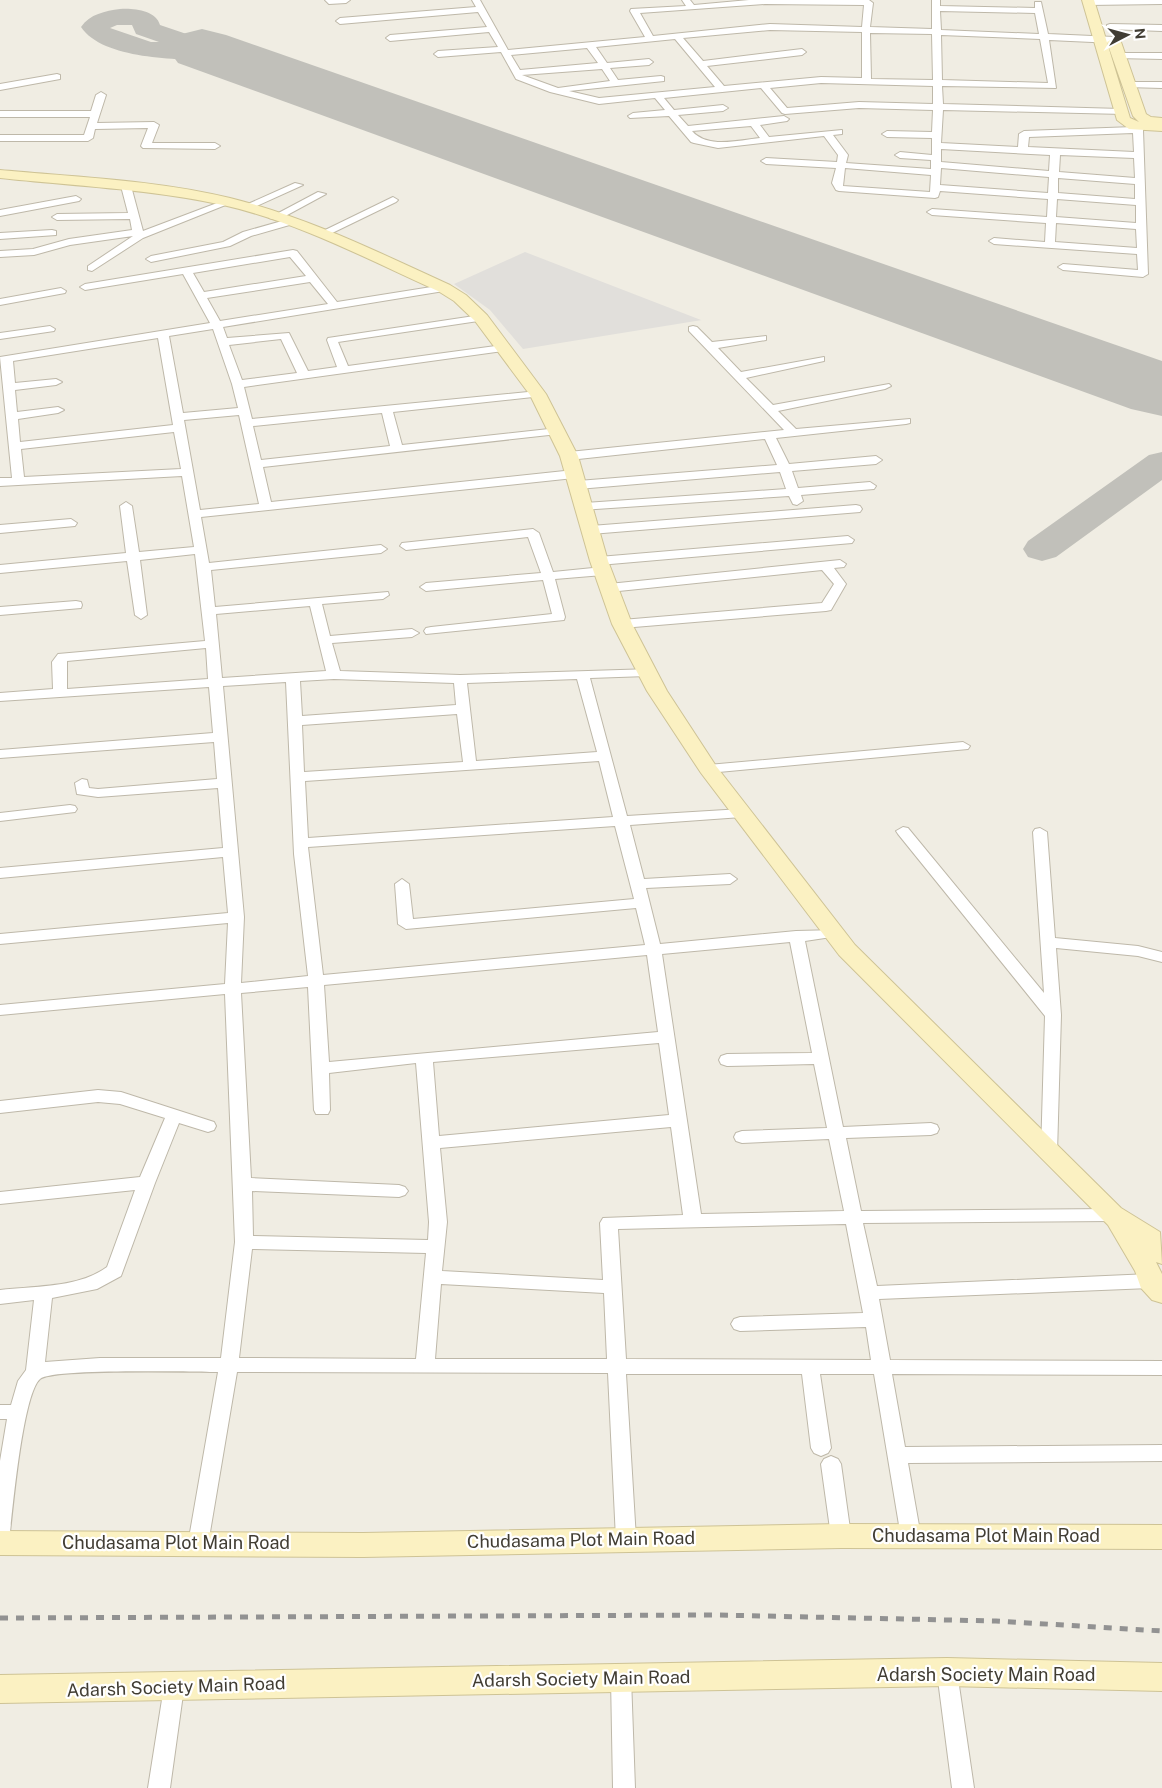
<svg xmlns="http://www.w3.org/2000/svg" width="1162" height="1788" viewBox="0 0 1162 1788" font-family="'Public Sans',sans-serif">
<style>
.parking{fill:#e1dfdb}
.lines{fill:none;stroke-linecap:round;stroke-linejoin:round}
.taxiway{fill:#c1c0ba;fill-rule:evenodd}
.runway{fill:#c1c0ba;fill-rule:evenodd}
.street-casing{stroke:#beb8a9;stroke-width:2}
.secondary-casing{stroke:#cec395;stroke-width:2}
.street{fill:#fff;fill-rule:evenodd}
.secondary{fill:#fbf1c2;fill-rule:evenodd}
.rail{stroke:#929292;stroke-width:5;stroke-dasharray:8 8;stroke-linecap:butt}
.labels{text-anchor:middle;stroke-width:4.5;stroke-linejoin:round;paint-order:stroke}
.near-street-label{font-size:18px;fill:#413d33;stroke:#fff}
</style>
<rect width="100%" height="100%" fill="#f0ede3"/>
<!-- parking -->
<path class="parking" d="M525 252 701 320H702L523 349 490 310 454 284Z"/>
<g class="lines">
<!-- taxiway -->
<path class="taxiway" d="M120 9C133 8 156 10 160 25L225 47 229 53 225 59 215 61C178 59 103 60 81 27 90 14 105 11 120 9ZM117 25H132L136 34 159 42H151L110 28Z
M1162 452V480L1056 557 1042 561 1028 557 1023 549 1028 541 1149 455Z"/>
<!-- runway -->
<path class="runway" d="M202 29 226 35 1162 361V416L1131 409 178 63 168 49 178 35Z"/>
<!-- street casing -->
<g class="street-casing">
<path id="street" d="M325 0H350L346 3 329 4Z
M472 0H480L508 50 645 37 630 11 631 9 686 6 682 0H690L694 5 749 0H869L873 3 870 27 932 29V0H940V6L1035 8V2H1041L1048 34 1114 37 1118 40 1114 43 1049 40 1056 88 942 86 943 104 1121 109 1124 110V114L943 110 941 143 1018 147 1019 134 1024 131 1134 127 1144 119H1150V123L1143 130 1148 274 1143 277 1063 270 1058 267 1063 264 1138 270 1137 254 994 244 989 241 994 238 1045 242 1046 223 932 215 927 212 932 209 1047 217 1048 199 940 191 938 197 935 198 839 191 836 190 832 183 836 168 766 164 761 161 766 158 837 162 838 155 824 136 718 148 694 143 691 142 669 116 630 118 628 116 633 113 665 110 655 98 599 104 550 92 516 79 501 52 438 57 434 54 438 51 498 47 489 32 390 41 386 38 390 35 487 27 478 12 340 24 336 21 340 18 476 7ZM765 4 864 5 862 27 770 24 653 36 640 13ZM940 11 1035 13 1039 34 941 30ZM770 30 862 32V78L821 77 724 86 707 66 802 55 806 52 802 49 703 61 683 38ZM870 33 932 34 933 80 871 79ZM941 35 1040 39 1048 83 942 80ZM675 39 715 87 599 98 569 91 664 81V77L661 76 618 80 610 68 649 65 653 62 649 59 607 63 596 47ZM587 48 598 63 520 70 511 55ZM602 69 610 81 558 88 522 75ZM821 83 933 86V104L859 102 787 108 770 88ZM761 88 782 113 785 114 859 108 933 110 932 132 887 131 882 134 887 137 932 138V155L900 152 895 155 900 158 931 160V169L846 163 848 155 833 135 842 134V130L769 137 760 125 787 121 789 119 784 116 688 126 678 115 723 111 728 108 723 105 674 110 664 98ZM751 126 760 138C740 140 707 149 692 131ZM1133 133 1134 152 1028 147 1029 137ZM941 149 1050 155 1049 171 941 162ZM1060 155 1134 158 1135 178 1059 172ZM845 168 931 175 930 192 843 186ZM941 168 1049 177 1048 193 940 185ZM1058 178 1135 184V199L1058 193ZM1057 199 1136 205V223L1056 217ZM1056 223 1136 229 1137 248 1055 242Z
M1086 0H1162V4L1089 5 1086 4Z
M1110 24 1162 25V31L1107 29V25Z
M1119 53H1162V59L1116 58 1115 56Z
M57 74 60 75V79L0 90V84Z
M1130 82H1162V88L1127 87 1125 85Z
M101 92 106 95 97 123 154 122 159 125 152 143H215L220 146 215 149 143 148 141 146 148 128 95 129 93 138 88 141H0V135H84L90 117H0V111H91L96 95Z
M126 183 131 186 143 231 225 200 233 202 143 238 92 271 88 270V266L133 236 70 245 34 255 0 257V251L33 249 69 239 132 230 130 219 57 220 52 217 57 214 128 213 121 186Z
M295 183 303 185 248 210 239 208Z
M318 192 326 194 278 220 269 218Z
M76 196 81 199 79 201 0 216V210Z
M393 197 398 200 396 202 328 235 319 233Z
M289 219 293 220V224L251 236 230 246 151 262 146 259 151 256 223 242 243 232Z
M52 230 56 231V235L0 239V233Z
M293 250 297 251 337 302 444 285 449 288 444 291 223 327 227 338 289 333 308 371 337 367 327 340 328 338 481 315 486 318 485 320 338 342 348 366 503 345 508 348 503 351 244 387 252 419 538 391 542 392V396L393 412 402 445 558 428 564 431 558 434 263 467 271 502 574 470 580 474 574 478 201 517 209 563 381 545 387 549 381 553 211 570 215 607 388 592 389 595 383 599 322 604 330 636 412 629 419 633 412 637 332 643 340 671 460 675 652 669 654 672 647 676 590 678 627 816 742 809 749 813 742 817 630 825 644 879 730 874 737 879 730 884 646 888 660 944 796 931 838 930 841 933 838 936 805 941 843 1127 931 1123 937 1125 939 1129 937 1133 931 1135 846 1138 861 1211 1112 1209 1118 1211 1121 1215 1118 1219 1112 1221 863 1223 877 1286 1150 1274 1156 1276 1159 1281 1156 1286 1150 1288 879 1299 890 1360 1162 1361V1375L892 1374 905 1447 1162 1445V1461L908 1463 921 1537 918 1543 911 1545 904 1543 901 1537 874 1374H820L831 1448 828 1453 821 1456 814 1453 811 1448 802 1374H626L636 1539 633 1545 626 1547 619 1545 616 1539 608 1373 237 1372 208 1544 205 1550 198 1552 191 1550 188 1544 218 1372C193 1372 52 1368 40 1379 23 1394 13 1506 10 1532L7 1538 0 1540V1461L7 1419H0V1405H11L18 1381 26 1370 34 1300 0 1304V1290C34 1286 79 1288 107 1267L135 1190 0 1204V1192L140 1177 165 1118 120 1104 98 1102 0 1113V1101L98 1090 121 1092 214 1122 216 1126 214 1130 208 1132 179 1123 155 1183 121 1276 97 1289 52 1298 45 1362 100 1358H221L235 1242 225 994 0 1015V1005L225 984 228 923 0 944V934L228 913 223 857 0 878V868L223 848 218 788 98 797 77 794 75 783 82 779 87 780 89 788 98 789 217 779 214 742 0 758V750L213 733 209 687 0 701V693L53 689 52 662 58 654 205 641 195 554 140 560 147 615 141 619 135 615 127 561 0 573V565L126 553 120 506 126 502 132 506 139 552 194 547 182 476 0 486V478H12L0 357 210 323 183 274 85 290 80 287 85 284ZM290 257 306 276 204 292 193 273ZM310 282 328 304 220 321 207 298ZM213 329 232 384 238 408 183 413 169 336ZM158 338 173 425 20 442 18 419 58 413 64 410 58 407 17 412 15 390 56 385 62 382 56 379 15 383 13 361ZM281 339 297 373 242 380 229 345ZM382 413 390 446 261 460 253 426ZM239 415 259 504 200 510 184 420ZM174 432 181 469 24 477 21 449ZM310 606 326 671 222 678 216 614ZM206 648 208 679 67 689V661ZM334 679 454 683 456 705 302 716 300 681ZM577 679 597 752 476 761 467 683ZM286 682 294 854 308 976 241 983 244 917 223 686ZM457 714 463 762 304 772 302 725ZM599 761 613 817 308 838 305 781ZM615 826 634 899 413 919 409 884 402 879 395 884 398 924 406 929 636 908 645 945 323 975 308 847ZM790 942 812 1053 727 1054 721 1056 719 1060 721 1064 727 1066 814 1064 827 1128 742 1131 736 1133 734 1137 736 1141 742 1143 829 1139 844 1211 701 1214 662 954ZM647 955 658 1032 329 1062 324 985ZM308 987 314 1110 316 1114H328L330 1110 329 1073 416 1063 429 1222 428 1240 253 1236 252 1191 399 1197 405 1195 408 1191 405 1187 399 1185 251 1178 241 993ZM659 1043 669 1115 439 1136 433 1062ZM671 1127 683 1215 603 1218 600 1223 603 1280 442 1271 447 1222 440 1148ZM846 1224 863 1313 740 1317 734 1319 731 1324 734 1329 740 1331 866 1327 871 1360 626 1359 618 1229ZM252 1249 426 1253 416 1359 239 1358ZM441 1284 604 1293 607 1359H435Z
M61 288 66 291 65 293 0 305V299Z
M50 326 55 329 54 331 0 339V333Z
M693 326 697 327 712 342 766 336V340L718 348 741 372 824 357V361L746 378 773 405 889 384 891 386 885 389 778 411 796 429 910 419V423L906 424 776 438 789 464 876 456 882 460 876 464 792 471 798 488 870 482 876 486 874 489 801 495 803 501 797 505 793 504 789 496 581 510 579 507 585 503 786 489 780 472 578 489 572 485 578 481 777 465 765 439 569 460 563 456 569 452 784 430 689 331V327Z
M856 505 860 506 862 509 860 512 591 534 585 530 591 526Z
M71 519 77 523 75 526 0 533V525Z
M533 529 539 533 553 572 603 567 609 571 603 575 555 579 565 617 564 620 426 634 424 631 426 628 431 627 552 614 543 580 426 591 420 587 426 583 541 573 528 537 406 550 400 546 402 543Z
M848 536 854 540 852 543 599 565 593 561 599 557Z
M840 560 846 564 844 567 834 568 846 584 831 610 826 611 622 628 615 624 622 620 822 603 834 584 822 570 609 592 603 588 609 584Z
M76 601 81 602 82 605 81 608 0 615V607Z
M963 742 970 746 968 749 708 773 701 769 708 765Z
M70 805 75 806 77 809 75 812 0 821V813Z
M903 827 908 828 1044 993 1033 832 1035 829 1040 828 1047 832 1055 938 1138 946 1162 952V962L1138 956 1056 948 1061 1015 1057 1153 1055 1157 1049 1159 1043 1157 1041 1153 1045 1016 898 834 896 831Z
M831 1456 838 1459 841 1464 851 1536 848 1542 841 1544 834 1542 831 1536 821 1464 824 1459Z
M947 1663 954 1666 957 1672 974 1788H952L937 1672 940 1666Z
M621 1669 628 1672 631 1678 635 1788H613L611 1678 614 1672Z
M174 1678 181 1681 184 1687 170 1788H148L164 1687 167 1681Z"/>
</g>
<!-- secondary casing -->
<g class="secondary-casing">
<path id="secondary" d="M1082 0H1094L1130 118 1139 122 1133 116 1107 42 1114 38 1121 42 1146 114 1151 117 1162 118V131L1129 129 1117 120Z
M0 170C76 177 156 180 230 198 307 217 378 252 450 285L466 295 487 315 546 394 578 456 608 561 632 624 667 691 716 766 855 945 1121 1208 1160 1232 1162 1264 1156 1262 1162 1274V1303L1152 1300 1141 1288 1135 1271 1108 1225 839 955 701 773 647 691 612 624 590 561 560 456 530 395 475 321 454 301 438 291C369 260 298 222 223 205 150 189 74 186 0 178Z
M841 1524 1162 1525V1549L841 1548 363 1557 0 1555V1531L363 1533Z
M947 1658 1162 1663V1691L947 1686 0 1703V1675Z"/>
</g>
<!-- street -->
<use href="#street" class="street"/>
<!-- secondary -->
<use href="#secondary" class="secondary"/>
<!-- rail -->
<path class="rail" d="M0 1618 716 1615 996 1621 1162 1631"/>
</g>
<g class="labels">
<!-- near-street labels -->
<g class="near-street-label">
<text x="986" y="1542">Chudasama Plot Main Road</text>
<text transform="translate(581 1540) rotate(-1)" y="6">Chudasama Plot Main Road</text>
<text x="176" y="1549">Chudasama Plot Main Road</text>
<text x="986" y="1681">Adarsh Society Main Road</text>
<text transform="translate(581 1679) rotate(-1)" y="6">Adarsh Society Main Road</text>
<text transform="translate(176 1687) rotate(-2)" y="6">Adarsh Society Main Road</text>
</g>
</g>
<!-- north arrow -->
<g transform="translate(1127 35) rotate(84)" stroke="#ffffff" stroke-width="4" paint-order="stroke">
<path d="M0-4L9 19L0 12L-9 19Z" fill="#413d33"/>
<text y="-8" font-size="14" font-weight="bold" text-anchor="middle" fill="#413d33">N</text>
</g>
</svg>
